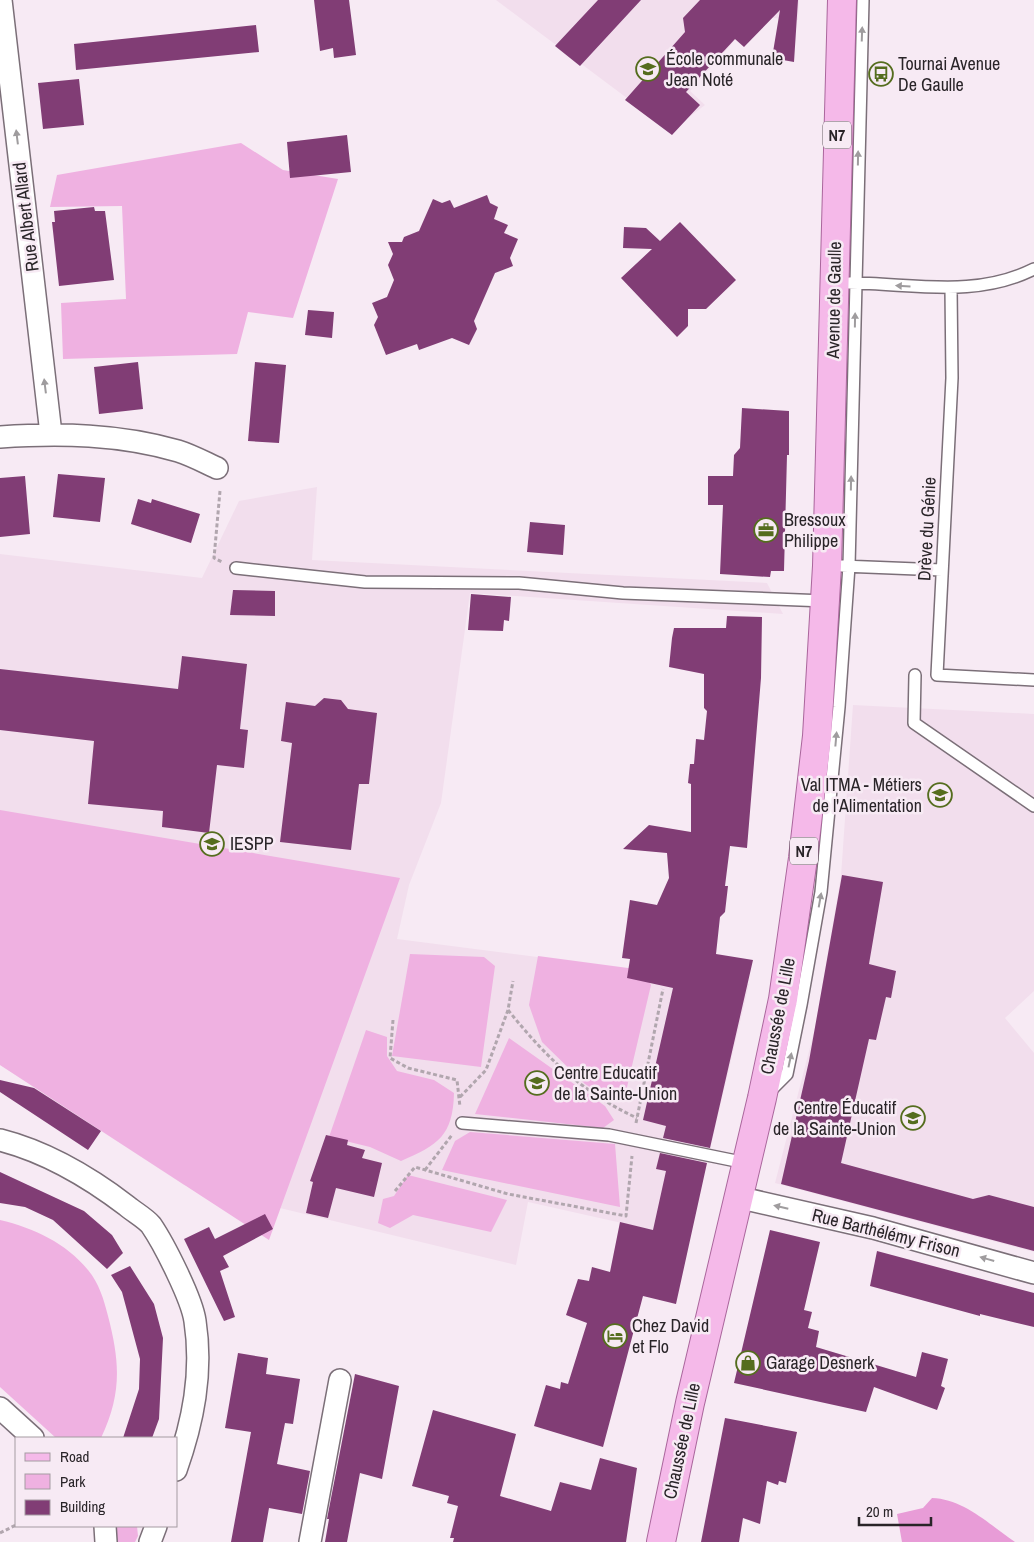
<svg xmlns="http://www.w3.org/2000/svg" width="1034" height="1542" viewBox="0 0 1034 1542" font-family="'Archivo Narrow',sans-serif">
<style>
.built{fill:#f2deed}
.green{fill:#efb1e1}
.forest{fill:#e89cd7}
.building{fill:#813d75}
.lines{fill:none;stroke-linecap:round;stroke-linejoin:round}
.service-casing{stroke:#7b6f78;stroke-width:14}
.minor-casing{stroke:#7b6f78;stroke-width:24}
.primary-casing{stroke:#aa669c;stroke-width:30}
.path{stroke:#b1a6ae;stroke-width:3;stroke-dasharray:4 2.5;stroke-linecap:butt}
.service{stroke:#fff;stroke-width:11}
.minor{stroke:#fff;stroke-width:21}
.primary{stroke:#f5b9e9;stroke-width:28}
.oneway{fill:#9f9c9e}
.labels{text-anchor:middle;stroke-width:5;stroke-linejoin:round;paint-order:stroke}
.shield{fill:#f7eaf4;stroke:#675f65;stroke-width:1}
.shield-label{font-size:16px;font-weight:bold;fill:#292428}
.poi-label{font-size:18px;fill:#292428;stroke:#f7eaf4;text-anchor:start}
.street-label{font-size:18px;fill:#292428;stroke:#f7eaf4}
</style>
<rect width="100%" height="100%" fill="#f7eaf4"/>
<!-- built -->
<path class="built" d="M496 0H799L798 20 748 16 752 34 744 47 736 39 690 91 705 105 671 131Z
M317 487 312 560 767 583 783 614 470 593 441 803 409 885 397 939 749 984 689 1238 528 1202 516 1265 184 1185 0 1065V554L202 578 239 501Z
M853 705 1034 714V991L1005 1018 1034 1053V1252L775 1183 815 1028 841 876Z"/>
<!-- green -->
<path class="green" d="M241 143 283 170 338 179 293 318 248 312 237 354 63 359 61 303 126 299 122 206 50 207 57 175Z
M0 810 400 878 269 1240 0 1065Z
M410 954 484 957 495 966 481 1067 392 1056Z
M538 956 643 970 651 985 627 1087 613 1101 585 1084 542 1042 529 1005Z
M366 1030 387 1037V1056L397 1071 434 1080 454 1093C453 1136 438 1145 401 1161L370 1147 329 1137Z
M509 1038 605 1106 614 1120 603 1128 475 1114Z
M470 1132 615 1144 620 1207 442 1170 455 1141Z
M408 1175 507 1200 491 1232 413 1215 390 1228 378 1223 383 1199 394 1196Z
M0 1220C34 1228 66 1243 88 1270 99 1283 104 1300 108 1316 120 1362 122 1394 101 1438H56L0 1387Z
M115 1526H137L138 1536 135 1542H114Z"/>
<!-- forest -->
<path class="forest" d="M932 1498C964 1499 990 1525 1015 1542H902L897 1514 923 1508Z"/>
<!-- building -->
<path class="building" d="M314 0H349L356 55 334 58 333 48 320 51Z
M598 0H641L580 66 555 46Z
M700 0H798L794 62 772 58 780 10 744 47 735 39 686 92 700 105 672 135 625 100 685 32 683 18Z
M256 25 259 52 76 70 74 44Z
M79 79 84 125 43 129 38 83Z
M347 135 351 172 290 178 287 142Z
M487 195 490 203 498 207 494 219 508 225 504 233 518 239 510 258 513 266 495 273 474 321 477 329 469 345 452 338 419 350 417 344 386 355 374 325 378 317 372 303 387 297 394 280 388 265 393 254 388 242H402L404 237 419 231 433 199 442 203 450 200 454 208Z
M94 207 95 211H105L114 280 59 286 52 222H55L54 211Z
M680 222 736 280 706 309H688V326L677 337 621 278 652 249 623 248 624 227 646 228 660 241Z
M308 310 334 312 332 338 305 335Z
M138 362 143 409 99 414 94 367Z
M255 362 286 365 279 443 248 441Z
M742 408 789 411V455H787L784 571H771L770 577 720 574 723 505H708V476H733L734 455 740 448Z
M58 474 105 478 100 522 53 517Z
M25 476 30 534 0 537V478Z
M138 499 151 503 152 499 200 514 191 543 131 524Z
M530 522 565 525 563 555 527 552Z
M233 590 275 591V616L230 615Z
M471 594 511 597 509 621 504 620 503 631 468 630Z
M727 616 762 617 761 678 747 848 730 846 725 886H728L725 912 720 917 716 954 753 960 710 1148 663 1138 666 1126 643 1120 673 988 627 978 630 959 622 958 630 900 657 905 669 878 667 853 623 849 649 825 691 832V784L688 783 690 764H694L696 739 704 740 707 711 704 708V674L669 667 672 638 674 628H726Z
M182 656 247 664 240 729 248 730 244 768 217 765 209 833 162 827 163 811 88 804 94 741 0 730V669L178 689Z
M324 698 341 700 348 709 377 713 369 784H359L351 850 280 842 292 743 281 741 286 702 315 706Z
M842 875 883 882 869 964 896 971 891 998 886 997 876 1040 869 1039 841 1163 973 1199 989 1195 1034 1207V1251L781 1184 809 1061Z
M0 1080 34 1088 101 1131 88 1150 0 1092Z
M326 1135 348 1140 347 1145 365 1150 362 1158 382 1163 374 1197 336 1188 328 1218 306 1213 313 1182 310 1181Z
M660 1153 707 1163 676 1304 643 1296 603 1447 534 1426 546 1385 560 1389 561 1382 568 1384 587 1323 566 1315 578 1279 589 1281 592 1267 610 1272 620 1222 653 1230 666 1171 656 1169Z
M0 1172 84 1211 112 1235 123 1253 107 1269 53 1220 25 1207 0 1203Z
M265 1214 273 1229 223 1256 229 1267 220 1271 235 1317 224 1321 184 1239 209 1227 215 1239Z
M770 1230 820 1242 804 1310 812 1312 808 1328 819 1331 816 1347 916 1377 922 1352 948 1359 941 1386 945 1388 937 1410 874 1387 866 1412 734 1383Z
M877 1251 1034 1293V1327L980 1314V1316L870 1286Z
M130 1266 154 1304 163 1338 159 1419 152 1438H123L139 1389 140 1359 122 1292 111 1275Z
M238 1353 268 1358 266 1374 300 1379 293 1424 285 1423 277 1464 310 1471 302 1514 269 1508 263 1542H231L251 1432 225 1428Z
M355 1374 399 1386 382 1479 360 1473 347 1542H325L329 1519H327Z
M433 1410 516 1434 500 1496 551 1511 560 1482 591 1490 600 1458 637 1468 626 1542H453L454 1538H450L458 1506 447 1503 449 1496 412 1486Z
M725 1418 797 1432 786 1483 779 1481 778 1485 767 1481 760 1524 743 1518 739 1542H701Z"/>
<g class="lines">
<!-- service casing -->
<g class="service-casing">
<path id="service" d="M849 283C912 283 974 299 1034 269
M951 288 952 378 937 675 1034 680
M842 566 942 570
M236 568 365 582 519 583 623 593 825 601
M915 675 914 723 1034 806
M769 1092 787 1074 801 1005 821 892 839 707 849 566 863 0
M462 1123 609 1135 746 1163"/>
</g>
<!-- minor casing -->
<g class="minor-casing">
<path id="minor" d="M1 0 51 434
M0 437C60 433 119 434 178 451 191 455 204 462 217 468
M0 1140C47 1152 89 1177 127 1206 134 1212 145 1218 151 1225 164 1244 192 1299 195 1321 203 1373 193 1422 176 1470
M737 1197 873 1228 1034 1273
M0 1408 33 1438
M105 1526 106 1542
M150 1542 156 1526
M310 1542 340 1380"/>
</g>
<!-- primary casing -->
<g class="primary-casing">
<path id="primary" d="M661 1542 690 1403 762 1098 783 999 803 858 817 736 827 566 842 0"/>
</g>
<!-- path -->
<path class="path" d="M220 491 214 558 222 562
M508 1010C546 1057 581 1092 637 1118
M393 1020 390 1058 408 1068 457 1080 460 1107
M460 1097 486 1070 508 1010 513 981
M636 1123 663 989
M425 1170 452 1135
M395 1191 415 1167 508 1194 626 1216 632 1156
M0 1533 16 1525"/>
<!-- service -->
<use href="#service" class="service"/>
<!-- minor -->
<use href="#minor" class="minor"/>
<!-- primary -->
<use href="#primary" class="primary"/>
</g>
<!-- one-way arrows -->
<defs><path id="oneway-solid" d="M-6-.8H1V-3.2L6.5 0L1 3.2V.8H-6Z" transform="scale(1.25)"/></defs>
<g class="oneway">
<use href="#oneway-solid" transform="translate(862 34) rotate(-88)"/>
<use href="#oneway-solid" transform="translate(17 137) rotate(-97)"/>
<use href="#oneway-solid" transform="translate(858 158) rotate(-89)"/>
<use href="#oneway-solid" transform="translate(903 286) rotate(-177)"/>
<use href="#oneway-solid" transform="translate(855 320) rotate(-89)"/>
<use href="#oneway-solid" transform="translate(45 386) rotate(-97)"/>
<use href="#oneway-solid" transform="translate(851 483) rotate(-89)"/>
<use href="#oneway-solid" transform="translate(836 739) rotate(-85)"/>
<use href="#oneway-solid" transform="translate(820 900) rotate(-80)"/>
<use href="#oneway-solid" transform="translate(790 1060) rotate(-78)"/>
<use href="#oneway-solid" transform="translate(781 1207) rotate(-167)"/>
<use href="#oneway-solid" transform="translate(987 1259) rotate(-164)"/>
</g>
<!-- icons -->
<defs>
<g id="school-ring" transform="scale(1.25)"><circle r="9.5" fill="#f7eaf4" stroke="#556d1e" stroke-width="1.5"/><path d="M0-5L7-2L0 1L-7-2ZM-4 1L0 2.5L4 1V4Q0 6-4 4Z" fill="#556d1e"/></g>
<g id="bus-ring" transform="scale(1.25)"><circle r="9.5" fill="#f7eaf4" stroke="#556d1e" stroke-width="1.5"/><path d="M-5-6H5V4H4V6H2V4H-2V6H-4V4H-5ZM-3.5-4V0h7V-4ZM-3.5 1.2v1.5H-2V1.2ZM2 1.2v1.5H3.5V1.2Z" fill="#556d1e"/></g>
<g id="office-ring" transform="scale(1.25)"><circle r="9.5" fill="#f7eaf4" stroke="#556d1e" stroke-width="1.5"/><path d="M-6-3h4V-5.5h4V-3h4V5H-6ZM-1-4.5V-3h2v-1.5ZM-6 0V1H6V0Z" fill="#556d1e"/></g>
<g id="hotel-ring" transform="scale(1.25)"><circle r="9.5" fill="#f7eaf4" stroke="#556d1e" stroke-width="1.5"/><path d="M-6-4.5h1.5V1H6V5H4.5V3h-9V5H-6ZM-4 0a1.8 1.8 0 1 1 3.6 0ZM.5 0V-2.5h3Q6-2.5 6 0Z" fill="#556d1e"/></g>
<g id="shop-ring" transform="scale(1.25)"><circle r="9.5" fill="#f7eaf4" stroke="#556d1e" stroke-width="1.5"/><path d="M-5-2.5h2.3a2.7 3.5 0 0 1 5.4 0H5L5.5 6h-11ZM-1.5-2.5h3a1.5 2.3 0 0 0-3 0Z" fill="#556d1e"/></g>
</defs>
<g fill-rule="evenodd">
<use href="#school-ring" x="648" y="69"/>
<use href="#bus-ring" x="881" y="74"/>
<use href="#office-ring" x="766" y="530"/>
<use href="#school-ring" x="940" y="795"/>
<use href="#school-ring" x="212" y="844"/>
<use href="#school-ring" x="537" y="1083"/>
<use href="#school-ring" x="913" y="1118"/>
<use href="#hotel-ring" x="615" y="1336"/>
<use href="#shop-ring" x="748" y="1363"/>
</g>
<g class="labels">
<!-- shield labels -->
<g class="shield">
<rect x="823" y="121.5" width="28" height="27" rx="4"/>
<rect x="790" y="837.5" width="28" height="27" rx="4"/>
</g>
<g class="shield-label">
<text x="837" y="141">N7</text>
<text x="804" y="857">N7</text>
</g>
<!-- poi labels -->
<g class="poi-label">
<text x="666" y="65">École communale<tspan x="666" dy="21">Jean Noté</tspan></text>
<text x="898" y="70">Tournai Avenue<tspan x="898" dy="21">De Gaulle</tspan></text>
<text x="784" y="526">Bressoux<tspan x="784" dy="21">Philippe</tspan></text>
<text x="922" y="791" text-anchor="end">Val ITMA - Métiers<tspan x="922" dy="21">de l'Alimentation</tspan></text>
<text x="230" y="850">IESPP</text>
<text x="554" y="1079">Centre Educatif<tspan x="554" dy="21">de la Sainte-Union</tspan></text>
<text x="896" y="1114" text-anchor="end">Centre Éducatif<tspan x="896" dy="21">de la Sainte-Union</tspan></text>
<text x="632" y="1332">Chez David<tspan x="632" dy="21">et Flo</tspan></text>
<text x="766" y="1369">Garage Desnerk</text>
</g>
<!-- street labels -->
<g class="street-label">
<text transform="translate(26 217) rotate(-97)" y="6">Rue Albert Allard</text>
<text transform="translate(834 300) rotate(-89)" y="6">Avenue de Gaulle</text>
<text transform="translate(927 529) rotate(-87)" y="6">Drève du Génie</text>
<text transform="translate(778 1016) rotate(-79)" y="6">Chaussée de Lille</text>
<text transform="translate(886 1233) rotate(14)" y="6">Rue Barthélémy Frison</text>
<text transform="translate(682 1441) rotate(-78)" y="6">Chaussée de Lille</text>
</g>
</g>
<!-- legend -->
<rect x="15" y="1437" width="162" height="90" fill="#f7eaf4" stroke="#a59ba2"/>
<rect x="25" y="1453" width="25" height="8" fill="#f5b9e9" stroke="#a59ba2"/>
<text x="60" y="1462" font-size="15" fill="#292428">Road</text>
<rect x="25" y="1474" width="25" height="15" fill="#efb1e1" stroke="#a59ba2"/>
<text x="60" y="1487" font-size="15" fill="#292428">Park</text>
<rect x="25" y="1500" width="25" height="15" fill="#813d75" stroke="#a59ba2"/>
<text x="60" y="1512" font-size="15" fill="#292428">Building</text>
<!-- scale -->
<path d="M859 1517v8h72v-8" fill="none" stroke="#292428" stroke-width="2.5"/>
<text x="866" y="1517" font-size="15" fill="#292428" stroke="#f7eaf4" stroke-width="4" paint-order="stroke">20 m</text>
</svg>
